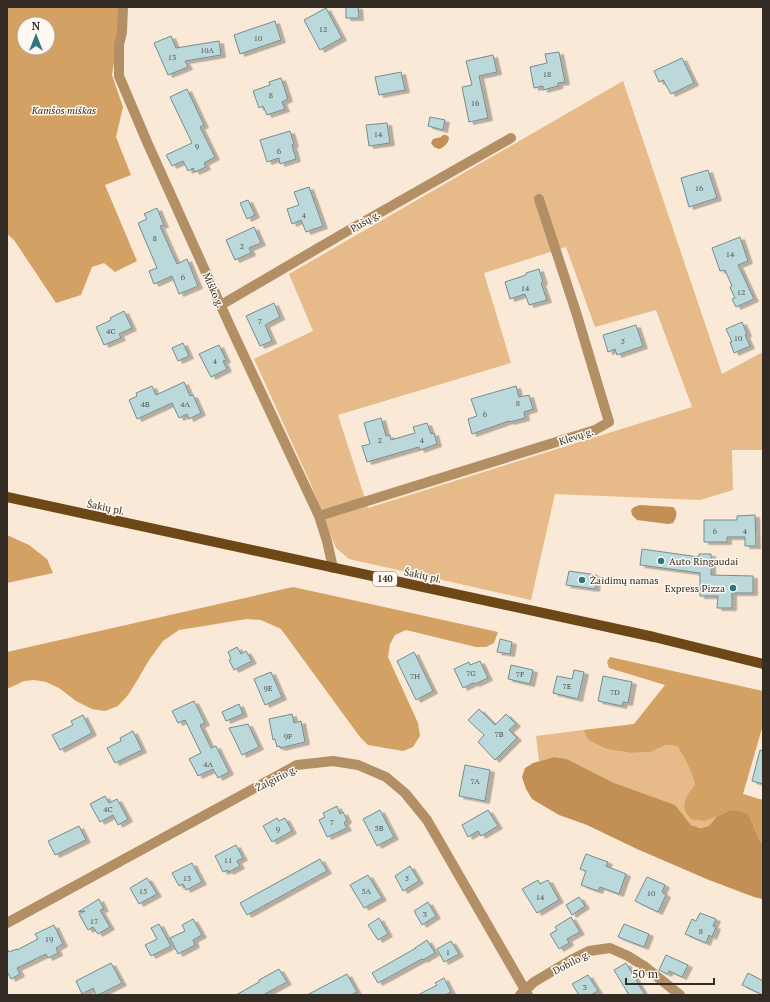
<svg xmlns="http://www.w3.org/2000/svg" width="770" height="1002" viewBox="0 0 770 1002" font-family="'PT Serif',serif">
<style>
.green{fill:#e6bb89;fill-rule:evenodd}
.forest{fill:#d3a164;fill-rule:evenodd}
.water{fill:#c29054}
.building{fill:#bbd8db;stroke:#728d91;filter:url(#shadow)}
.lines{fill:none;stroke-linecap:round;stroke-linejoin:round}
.street{stroke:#b38f65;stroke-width:10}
.primary{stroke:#6d4816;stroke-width:10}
.poi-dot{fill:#2e777f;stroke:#fff8f0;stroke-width:1.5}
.labels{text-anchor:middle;stroke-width:3;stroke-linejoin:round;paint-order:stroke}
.number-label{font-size:8px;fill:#555752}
.shield{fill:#fff8f0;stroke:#706962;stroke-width:1}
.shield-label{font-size:9px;font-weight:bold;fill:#332c25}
.park-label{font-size:10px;font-style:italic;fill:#3a250a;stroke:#fff8f0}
.street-label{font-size:10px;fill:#332c25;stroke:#fff8f0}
.poi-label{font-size:10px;fill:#332c25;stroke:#fff8f0;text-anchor:start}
</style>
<defs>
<filter id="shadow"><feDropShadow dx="4.5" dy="2.5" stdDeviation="0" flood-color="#0004"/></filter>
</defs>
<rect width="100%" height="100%" fill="#fae9d6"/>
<!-- green -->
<path class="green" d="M623 81 722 374 763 352V450H732L733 490 700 500 555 494 531 600 349 559 336 548 309 480 254 359 313 331 289 274ZM566 247 595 327 656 310 692 407 368 508 338 415 511 363 484 273Z
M583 730 588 740 606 749 631 753 651 752 666 745 677 746C685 758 691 770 695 784L684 802 705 821 716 817 709 826C696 829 693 828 684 817L614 783 567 759 554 757 539 761 536 736Z"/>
<!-- forest -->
<path class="forest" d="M7 7H120V26L112 75 123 107 116 137 131 175 105 185 137 261 115 272 104 263 92 267 81 295 56 303 14 240 7 234ZM24 24H48V48H24Z
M7 535 29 545 47 559 53 573 7 583Z
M293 587 498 632 494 643 486 647H476L406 630 395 635 390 644 388 657 418 723 420 736 413 747 403 751 368 745 360 737 281 629 261 620 247 619 179 630 163 641 149 660 138 679 128 695 118 706 105 711 92 709 76 701 59 688 46 682 34 680 24 681 7 689V652Z
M610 657 763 691V725L743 794 763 800V844L760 841 751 820 730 810 716 817 705 821 691 819C678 805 686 798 695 784 691 770 685 758 677 746L666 745 651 752 631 753 606 749 588 740 583 730 634 724 665 685 609 668 607 662Z"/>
<!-- water -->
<path class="water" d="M443 135H446L449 137C449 143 444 147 439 149L434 147 431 143 433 139 441 137Z
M640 505 673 507C679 512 676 518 673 523L668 524 637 520 632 515 631 510 634 507Z
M554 757 567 759 614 783 675 805 691 825 700 828 709 826 716 817 730 810 739 811 747 814 751 820 760 841 763 844V899L754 897 709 880 637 849 587 825 559 815 532 799 526 789 522 777 525 768 533 763Z"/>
<!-- building -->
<path class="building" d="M346 7H358L359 18H346Z
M326 8 342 38 320 50 304 20Z
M275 21 281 40 240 54 234 35Z
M171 36 176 48 219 41 221 55 185 61 188 67 168 75 154 43Z
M559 52 565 82 558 83V86L543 90V86L534 88 530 67 547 63 545 54Z
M493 55 497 72 479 76 488 118 469 122 462 87 472 85 466 61Z
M682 58 694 83 671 94 663 80 659 82 654 71Z
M401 72 405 90 379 95 375 77Z
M281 78 288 99 282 102 285 109 267 115 263 106 259 108 253 91 270 85 269 82Z
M187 89 204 125 200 127 215 157 204 163 206 167 195 172 193 168 188 171 183 161 172 166 166 155 192 143 170 97Z
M430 117 445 120 443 130 428 126Z
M387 123 390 143 369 146 366 125Z
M290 131 294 144 292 145 296 159 280 164 279 158 267 162 260 140Z
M708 170 717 198 689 207 681 178Z
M309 187 323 226 306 232 301 220 292 224 287 209 299 205 294 192Z
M248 200 255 215 247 219 240 203Z
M157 208 164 225 160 226 177 264 187 259 198 286 179 294 172 276 154 284 149 271 157 268 138 223 147 219 144 214Z
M254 227 261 243 249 248 251 253 235 260 226 240Z
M740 237 748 261 738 265 754 299 736 307 732 299 735 298 730 287 732 286 725 270 720 271 712 248Z
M539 269 543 282 541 283 547 300 529 305 525 294 510 299 505 282 526 275V273Z
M274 303 280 317 265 325 272 341 260 346 246 316Z
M124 311 132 328 119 334 121 338 104 345 96 327 111 320 110 318Z
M742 322 747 334 745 335 750 346 734 353 730 342H732L726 329Z
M636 325 643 346 617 355 615 349 608 352 603 335Z
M183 343 189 356 178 361 172 348Z
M219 345 226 360 223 361 227 369 211 377 199 354Z
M184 382 190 396 193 395 201 413 189 419 187 414 179 418 172 403 137 419 129 400 137 396 136 393 152 386 156 395Z
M516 386 519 397 529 395 533 409 524 412 525 418 510 422 509 421 472 434 468 419 477 416 471 399Z
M381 418 386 436 390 435 391 440 415 433 413 427 427 423 431 434 434 433 437 444 420 450 419 447 367 462 362 446 370 444 364 423Z
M755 515 756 546H745V537H727V542H704V520H737V516Z
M642 549 699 557V554H711V575L753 576V593H732V608H717L718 596H700V573L640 565Z
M569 571 597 575 595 589 566 585Z
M500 639 512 642 510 654 497 652Z
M237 647 241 654 246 651 252 661 234 670 229 660 231 659 228 652Z
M414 652 433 691 416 700 397 661Z
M480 661 488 678 475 684 473 683 463 688 454 669 469 662 470 665Z
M511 665 533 670 530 684 508 679Z
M574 670 584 672 578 699 553 693 557 676 572 679Z
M271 672 282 697 265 705 254 679Z
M603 676 632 682 628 703 623 702 622 706 598 701Z
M194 701 205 723 200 725 211 748 216 746 229 772 218 778 213 769 198 776 189 759 201 753 185 720 178 723 172 711Z
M239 704 243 714 226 721 222 712Z
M479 709 495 725 506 714 516 724 509 730 517 738 495 760 478 742 484 735 468 720Z
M292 714 294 723 301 721 305 742 280 748V746L277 747 275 739 273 740 269 719Z
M83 715 92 733 60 750 52 735 73 725 71 721Z
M248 724 259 747 242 755 229 728Z
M133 731 142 750 115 763 107 748 121 741 120 738Z
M760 750 763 751V784L752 781Z
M465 765 490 770 485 801 459 796Z
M105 796 109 803 117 799 128 819 118 825 113 815 100 822 90 804Z
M337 806 340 814 343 812 347 820 344 823 347 828 327 837 319 820 325 817 323 813Z
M380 810 394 837 377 846 363 819Z
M488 810 498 826 481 836 478 831 468 837 462 825Z
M277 818 279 821 285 818 292 831 272 842 263 826Z
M79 826 86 840 55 855 48 841Z
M236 845 243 858 237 861 240 866 229 872 228 870 223 872 215 856Z
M586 854 608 862 606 866 626 874 619 894 600 887 598 891 581 885 586 871 580 869Z
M320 859 327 871 247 915 240 903Z
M192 863 202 882 186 890 183 884 179 886 172 873Z
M410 866 419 881 403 891 395 876Z
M368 875 382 898 364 908 350 885Z
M647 877 665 885 662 892 666 895 658 912 635 901Z
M147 878 157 894 139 904 130 888Z
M538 880 540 884 548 880 559 900 537 913 522 889Z
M579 897 585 906 572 915 566 905Z
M99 899 104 909 100 910 110 927 98 934 93 927 88 930 79 914 85 911 78 912Z
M428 902 436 916 422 925 414 911Z
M700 913 716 919 713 926 716 927 712 937 709 935 706 943 685 934 692 919 696 921Z
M571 917 580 932 567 939 569 943 559 949 550 934 557 930 555 927Z
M379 918 388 934 378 940 368 925Z
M193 919 202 935 193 940 195 945 178 954 170 938 185 931 182 925Z
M159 924 171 946 151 956 145 945 157 939 151 928Z
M624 924 649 934 644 947 618 937Z
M54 925 63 944 56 948 58 953 48 958 46 954 17 968 20 974 11 979 8 973H7V948L9 952 17 949V950L38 939 35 934Z
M427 940 435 953 423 960 422 959 378 983 372 973 416 948H415Z
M451 941 459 954 444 962 437 949Z
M666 955 688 965 682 977 669 971 667 974 659 970Z
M111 963 122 983 98 995H96L93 988 82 994 76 981Z
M626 963 645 995H629L614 970Z
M279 969 287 982 263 995H236L259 982V980Z
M748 973 763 981V995L742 985Z
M347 974 357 992 351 995H307Z
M588 975 598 991 591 995H579L572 984Z
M444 978 451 992 445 995H418L437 985 435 983Z"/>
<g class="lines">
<!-- street -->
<path class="street" d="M123 7 122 32 119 45V76L147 142 230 326 319 516 327 541 333 568
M221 305 344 233 511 138
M319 516 595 430 609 422 576 312 539 199
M7 923 297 765 333 761 358 765 386 777 405 793 427 820 528 995
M520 995 534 982 571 960 589 951 610 948 628 956 644 966 680 995"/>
<!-- primary -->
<path class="primary" d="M7 497 654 637 763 664"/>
</g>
<!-- markers -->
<g class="poi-dot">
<circle cx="661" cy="561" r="4"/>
<circle cx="582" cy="580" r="4"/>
<circle cx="733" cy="588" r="4"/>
</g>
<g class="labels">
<!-- number labels -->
<g class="number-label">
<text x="323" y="32">12</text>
<text x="258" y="41">10</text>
<text x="207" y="53">10A</text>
<text x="172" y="60">13</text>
<text x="547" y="77">18</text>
<text x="271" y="98">8</text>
<text x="475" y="106">16</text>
<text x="378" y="137">14</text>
<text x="197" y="149">9</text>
<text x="279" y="154">6</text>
<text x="699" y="191">16</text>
<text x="304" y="218">4</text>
<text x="155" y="241">8</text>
<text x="242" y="249">2</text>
<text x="730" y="257">14</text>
<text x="183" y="280">6</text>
<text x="525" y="291">14</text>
<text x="741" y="295">12</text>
<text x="260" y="324">7</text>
<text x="111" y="334">4C</text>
<text x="738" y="341">10</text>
<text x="623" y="344">5</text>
<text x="215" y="364">4</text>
<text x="518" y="406">8</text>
<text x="145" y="407">4B</text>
<text x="185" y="407">4A</text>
<text x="485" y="417">6</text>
<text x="380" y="443">2</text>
<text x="422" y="443">4</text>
<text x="715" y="534">6</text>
<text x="745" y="534">4</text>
<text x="471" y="676">7G</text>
<text x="520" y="677">7F</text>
<text x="415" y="679">7H</text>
<text x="567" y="689">7E</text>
<text x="268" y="691">9E</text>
<text x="615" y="695">7D</text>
<text x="499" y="737">7B</text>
<text x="288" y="739">9F</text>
<text x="208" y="767">4A</text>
<text x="475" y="784">7A</text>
<text x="108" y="812">4C</text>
<text x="332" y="825">7</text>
<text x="379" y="831">5B</text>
<text x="278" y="832">9</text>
<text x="228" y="863">11</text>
<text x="187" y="881">13</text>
<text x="407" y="881">5</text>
<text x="143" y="894">15</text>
<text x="366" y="894">5A</text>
<text x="651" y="896">10</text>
<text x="540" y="900">14</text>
<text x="425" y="917">3</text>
<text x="94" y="924">17</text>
<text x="701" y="934">8</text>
<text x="49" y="942">19</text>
<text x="448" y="955">1</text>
<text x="585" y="990">3</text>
</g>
<!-- shield labels -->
<rect class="shield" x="373" y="572" width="24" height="14" rx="3"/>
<g class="shield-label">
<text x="385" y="582">140</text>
</g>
<!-- park labels -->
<g class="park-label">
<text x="64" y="114">Kamšos miškas</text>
</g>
<!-- street labels -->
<g class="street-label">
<text transform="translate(365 221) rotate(-30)" y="4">Pušų g.</text>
<text transform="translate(214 290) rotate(66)" y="4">Miško g.</text>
<text transform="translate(576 436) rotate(-18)" y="4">Klevų g.</text>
<text transform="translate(106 507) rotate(12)" y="4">Šakių pl.</text>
<text transform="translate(423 575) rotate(12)" y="4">Šakių pl.</text>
<text transform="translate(276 778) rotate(-27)" y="4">Žalgirio g.</text>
<text transform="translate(571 962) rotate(-27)" y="4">Dobilo g.</text>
</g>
<!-- poi labels -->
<g class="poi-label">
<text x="669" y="565">Auto Ringaudai</text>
<text x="590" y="584">Žaidimų namas</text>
<text x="725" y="592" text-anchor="end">Express Pizza</text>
</g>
</g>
<!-- border -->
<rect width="770" height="1002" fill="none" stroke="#332c25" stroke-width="16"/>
<!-- north arrow -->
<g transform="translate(36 36)"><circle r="19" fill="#fff8f0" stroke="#ada69f"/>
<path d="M0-3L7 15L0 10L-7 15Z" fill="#2e777f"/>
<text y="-6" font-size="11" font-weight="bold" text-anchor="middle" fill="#332c25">N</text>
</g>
<!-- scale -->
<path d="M626 978v6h88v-6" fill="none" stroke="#332c25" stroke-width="2"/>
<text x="632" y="978" font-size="12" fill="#332c25" stroke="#fff8f0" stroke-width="3" paint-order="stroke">50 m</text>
</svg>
